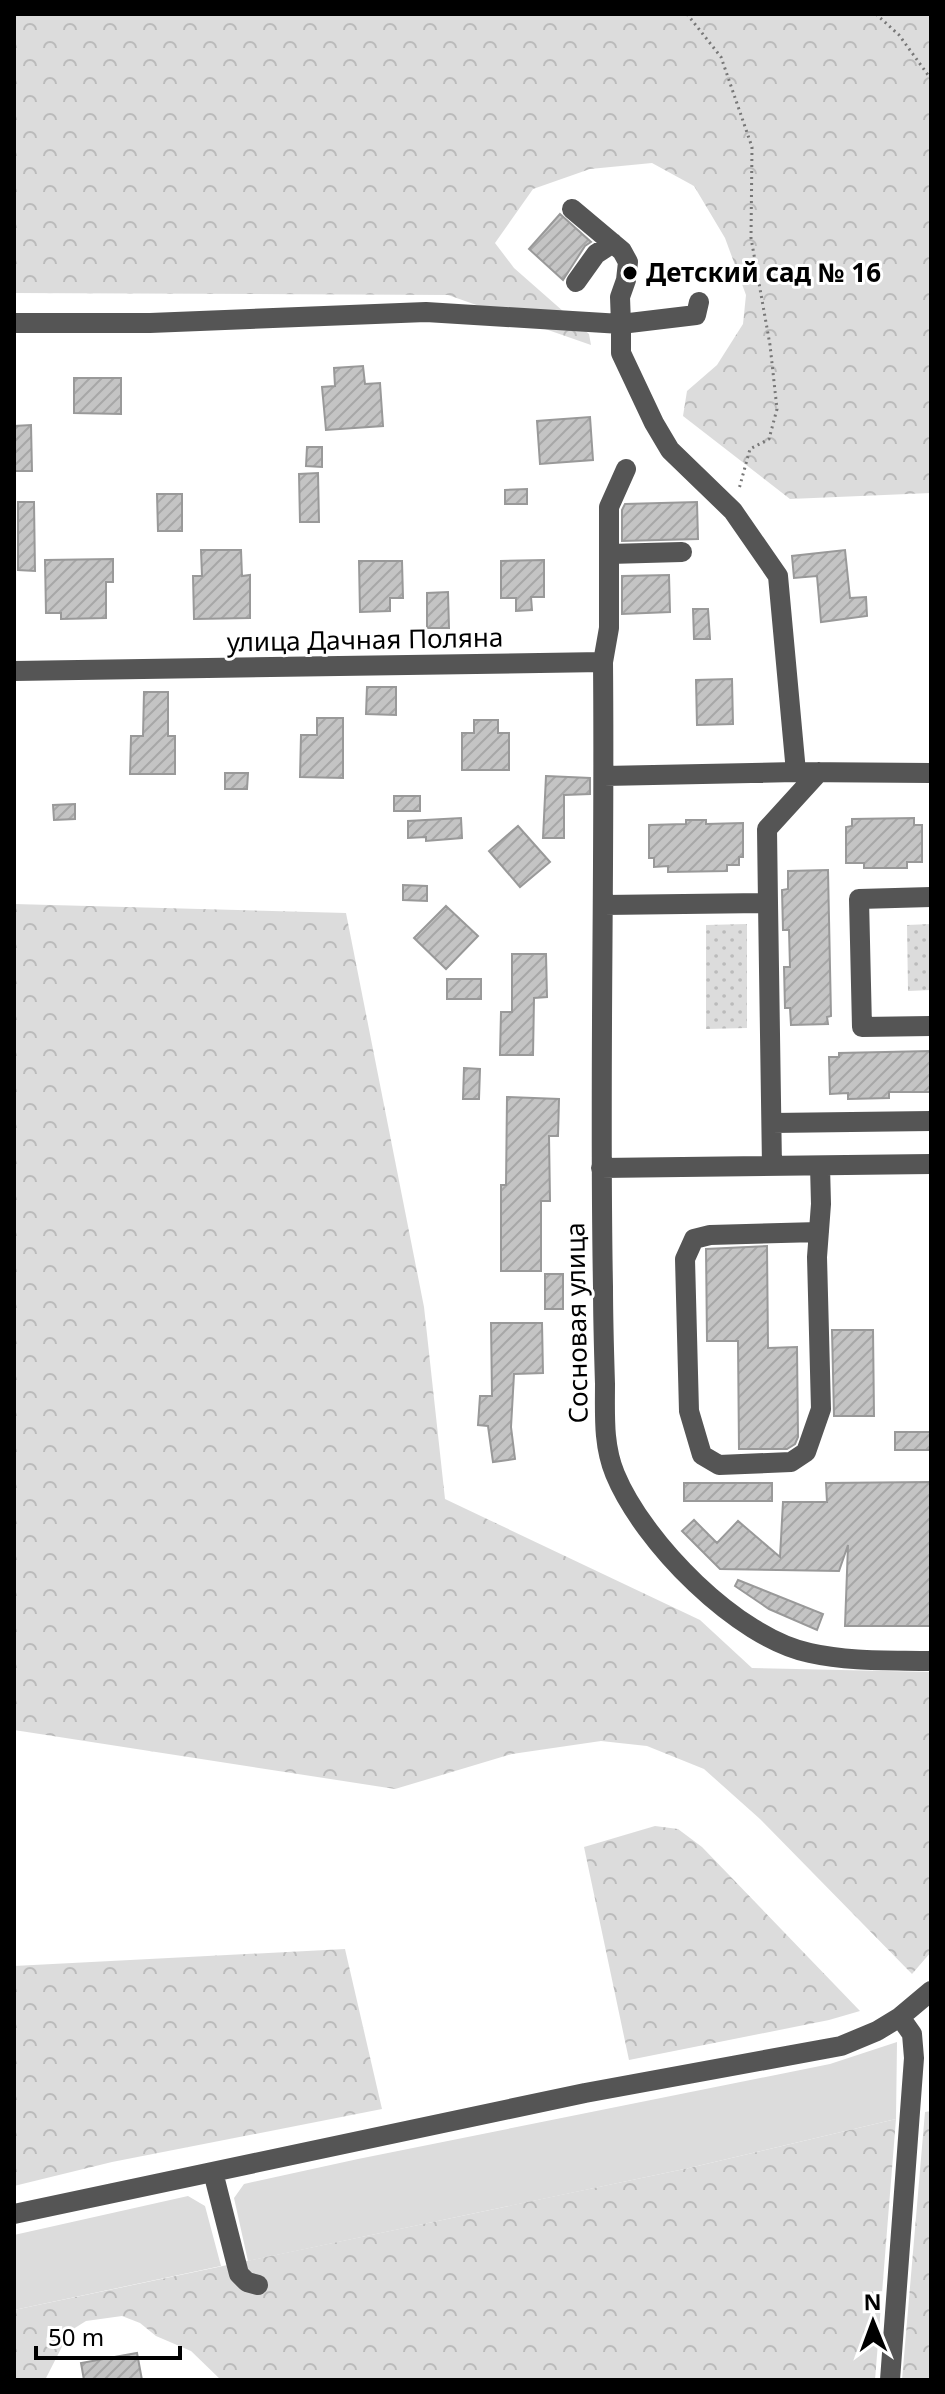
<svg xmlns="http://www.w3.org/2000/svg" width="945" height="2394" viewBox="0 0 945 2394" font-family="'Noto Sans',sans-serif">
<style>
.grass{fill:#dcdcdc}
.forest{fill:url(#forest-crowns)}
.park{fill:url(#park-dots)}
.building{fill:url(#building-hatch);stroke:#999;stroke-width:2}
.lines{fill:none;stroke-linecap:round;stroke-linejoin:round}
.path{stroke:#777;stroke-width:3;stroke-dasharray:2 4;stroke-linecap:butt}
.minor{stroke:#555;stroke-width:20}
.poi-dot{fill:#000;stroke:#fff;stroke-width:3}
.labels{text-anchor:middle;stroke-width:6;stroke-linejoin:round;paint-order:stroke}
.poi-label{font-size:26px;font-weight:bold;fill:#000;stroke:#fff;text-anchor:start}
.street-label{font-size:26px;fill:#000;stroke:#fff}
</style>
<defs>
<pattern id="forest-crowns" width="20" height="18" patternUnits="userSpaceOnUse" patternTransform="scale(2)"><rect width="20" height="18" fill="#dcdcdc"/><path d="M2 6a3 3 0 1 1 6 0M12 15a3 3 0 1 1 6 0" fill="none" stroke="#bbb"/></pattern>
<pattern id="park-dots" width="8" height="8" patternUnits="userSpaceOnUse" patternTransform="scale(2)"><rect width="8" height="8" fill="#dcdcdc"/><path d="M2 2h.1M6 6h.1" fill="none" stroke="#bbb" stroke-width="1.8" stroke-linecap="round"/></pattern>
<pattern id="building-hatch" width="6" height="6" patternUnits="userSpaceOnUse" patternTransform="scale(2)"><rect width="6" height="6" fill="#c4c4c4"/><path d="M-1 1l2-2M0 6l6-6M5 7l2-2" fill="none" stroke="#a7a7a7"/></pattern>
</defs>
<rect width="100%" height="100%" fill="#fff"/>
<!-- grass -->
<path class="grass" d="M897 2042 896 2119 689 2168 248 2261 234 2198 244 2184 358 2159 830 2064Z
M188 2196 205 2206 221 2266 14 2310V2235Z"/>
<!-- forest -->
<path class="forest" d="M14 14H931V493L790 499 683 416 687 391 717 365 743 324 746 295 725 238 694 186 652 163 590 169 533 189 495 243 514 268 589 334 591 345 448 295 14 293Z
M14 904 346 913 424 1307 445 1499 700 1620 752 1668 931 1672V1952L912 1974 760 1819 704 1769 647 1746 601 1741 512 1754 395 1789 14 1730Z
M655 1826 678 1829 702 1847 860 2011 829 2020 629 2060 584 1847Z
M345 1949 382 2109 112 2162 14 2186V1966Z
M931 2111V2380H902L925 2112Z
M896 2119 875 2380H221L191 2351 156 2336 140 2323 122 2316 86 2321 70 2331 45 2380H14V2310L689 2168Z"/>
<!-- park -->
<path class="park" d="M747 924V1028L706 1029V925Z
M931 924V990L908 991 907 925Z"/>
<!-- building -->
<path class="building" d="M560 214 591 242 585 246 563 280 529 249Z
M363 366 365 384 380 383 383 426 326 430 322 387 335 386 334 368Z
M74 378H121V414L74 413Z
M590 417 593 460 540 464 537 421Z
M31 425 32 471H14V426Z
M307 447H322V467L306 466Z
M318 473 319 522H300L299 474Z
M527 489V504H505V490Z
M157 494H182V531H158Z
M18 502H34L35 571 18 570Z
M697 502 698 539 622 541V510L625 504Z
M201 550H241L242 576 250 575V618L194 619 193 576H202Z
M845 550 850 598 866 597 867 616 821 622 817 576 794 578 792 556Z
M113 559V582H106V618L61 619V613H46L45 560Z
M544 560V597H531L532 610 516 611V598H501V561Z
M359 561H402L403 598H390V611L360 612Z
M669 575 670 612 622 614V576Z
M448 592 449 628H427V593Z
M693 609H708L710 639H694Z
M732 679 733 724 697 725 696 680Z
M367 687H396V715L366 714Z
M144 692H168V736H175V774H130L131 736H143Z
M317 718H343V778L300 777 301 735H317Z
M474 720H498V733H509V770H462V733H474Z
M225 773H248L247 789H225Z
M546 776 590 778V794L564 795V838H543Z
M394 796H420V811H394Z
M75 804V819L54 820 53 805Z
M461 818 462 838 426 841V837L408 838V821Z
M914 818V825H922V862H907V868H864V863H846V827L852 826V819Z
M686 820H706V824L743 823V857H739V865H727V871L668 872V866L654 867V858H649V825L686 824Z
M518 826 550 862 520 887 489 851Z
M828 870 831 1016 827 1017 828 1024 791 1025 790 1008H785L784 967H790L789 930H783L782 890 788 889V871Z
M403 885 427 886V901L403 900Z
M446 906 478 936 446 969 414 938Z
M512 954H546L547 997 534 998 533 1055H500L501 1012H512Z
M447 979H481V999H447Z
M931 1051V1092H889V1098L848 1099V1093L830 1094 829 1057H839V1053Z
M464 1068 480 1069 479 1099H463Z
M507 1097 559 1099 558 1136H549L550 1201H541V1271H501V1185H506Z
M767 1246 768 1348 797 1347 798 1437 795 1444 787 1449H739L738 1341H707L706 1249Z
M545 1274H563V1309H545Z
M491 1323H542L543 1373 514 1374 511 1427 515 1459 493 1462 488 1426 478 1425 480 1396H492Z
M832 1330H873L874 1416H834Z
M895 1432H931V1450H895Z
M931 1482V1626H845L848 1545 839 1571 720 1569 682 1531 694 1520 717 1543 738 1521 780 1557 783 1502H827L826 1483Z
M684 1483H772V1501H684Z
M738 1580 823 1614 817 1630 769 1609 735 1586Z
M137 2353 142 2380H84L81 2363Z"/>
<g class="lines">
<!-- path -->
<path class="path" d="M687 14 721 57 752 147 751 238 770 345 777 409 769 439 750 449 739 489
M876 14 899 35 931 79"/>
<!-- minor -->
<path class="minor" d="M572 209 622 251 628 262 626 280 620 297 621 324 696 315 699 302
M576 282 596 254 613 243
M14 323H150L426 312 621 324V353L654 423 670 450 733 511 778 576 796 772
M626 469 609 507V628L603 662C605 871 599 1079 603 1287 603 1320 604 1352 605 1384 605 1415 603 1445 615 1474 643 1542 737 1638 810 1653 850 1662 891 1660 931 1661
M609 554 682 552
M14 671 603 662
M604 776 796 772 931 773
M931 897 859 899 862 1027 931 1026
M768 903 767 829 819 772
M604 905 768 903 772 1166
M772 1123 931 1121
M601 1168 931 1164
M819 1232 710 1235 694 1239 685 1259 689 1411 702 1455 719 1465 791 1462 806 1452 821 1409 817 1257 821 1204 820 1166
M213 2172 239 2274 247 2282 258 2285
M14 2214 585 2093 841 2046 877 2031 900 2017 931 1991
M890 2380 914 2058 912 2034 900 2017"/>
</g>
<!-- markers -->
<circle class="poi-dot" cx="630" cy="273" r="8"/>
<g class="labels">
<!-- poi labels -->
<g class="poi-label">
<text x="646" y="282">Детский сад № 16</text>
</g>
<!-- street labels -->
<g class="street-label">
<text transform="translate(365 640) rotate(-1)" y="9">улица Дачная Поляна</text>
<text transform="translate(577 1323) rotate(-91)" y="9">Сосновая улица</text>
</g>
</g>
<!-- border -->
<rect width="945" height="2394" fill="none" stroke="#000000" stroke-width="32"/>
<!-- north arrow -->
<g transform="translate(873 2322) rotate(359)" stroke="#ffffff" stroke-width="6" paint-order="stroke">
<path d="M0-6L14 30L0 20L-14 30Z" fill="#000000"/>
<text y="-12" font-size="22" font-weight="bold" text-anchor="middle" fill="#000000">N</text>
</g>
<!-- scale -->
<path d="M36 2346v12h144v-12" fill="none" stroke="#000000" stroke-width="4"/>
<text x="48" y="2346" font-size="24" fill="#000000" stroke="#ffffff" stroke-width="6" paint-order="stroke">50 m</text>
</svg>
